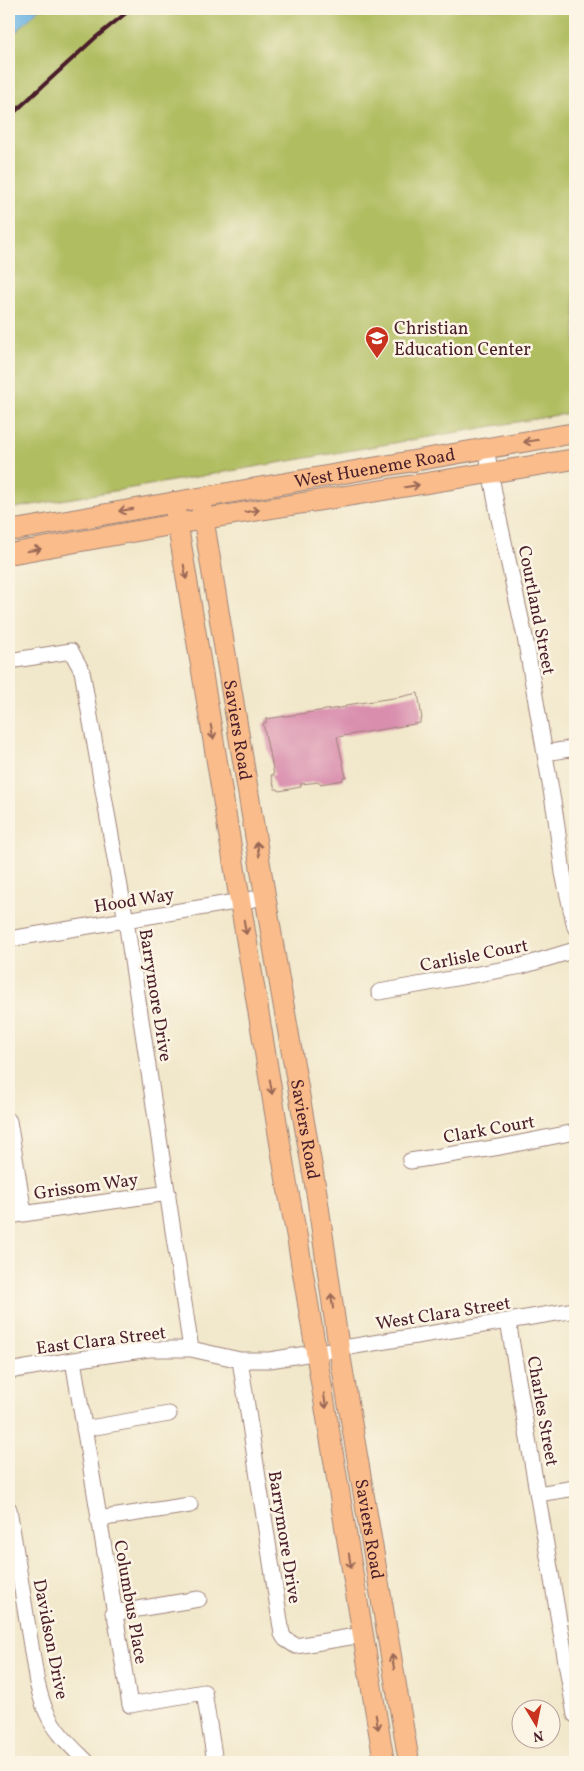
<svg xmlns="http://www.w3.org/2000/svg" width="584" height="1771" viewBox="0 0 584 1771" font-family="Vollkorn,serif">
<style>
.green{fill:#b0bd60;stroke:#7d6e46}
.water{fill:#6cb5e4;stroke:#5b6a88}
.building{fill:#d98ead}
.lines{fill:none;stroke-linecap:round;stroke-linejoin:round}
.minor-casing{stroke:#9e837a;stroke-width:17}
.major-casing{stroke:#9e837a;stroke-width:22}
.minor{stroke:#fff;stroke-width:15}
.major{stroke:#f9bc8a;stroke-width:20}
.rail{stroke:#4a1f2b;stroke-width:4}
.oneway{stroke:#996656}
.labels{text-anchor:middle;stroke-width:5;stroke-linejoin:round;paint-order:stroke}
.poi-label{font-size:18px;fill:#4a1f2b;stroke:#fcf5e5;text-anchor:start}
.street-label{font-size:18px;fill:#4a1f2b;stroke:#fcf5e5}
</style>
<rect width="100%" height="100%" fill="#fcf5e5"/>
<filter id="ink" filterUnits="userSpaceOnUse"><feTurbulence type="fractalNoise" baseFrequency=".02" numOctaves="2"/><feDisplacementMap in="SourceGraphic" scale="10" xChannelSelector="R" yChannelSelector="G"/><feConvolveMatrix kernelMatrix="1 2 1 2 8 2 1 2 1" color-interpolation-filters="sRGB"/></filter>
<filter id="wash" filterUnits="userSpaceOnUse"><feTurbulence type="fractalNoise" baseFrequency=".0096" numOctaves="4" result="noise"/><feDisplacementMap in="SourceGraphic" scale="20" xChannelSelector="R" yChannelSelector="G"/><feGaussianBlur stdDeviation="1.12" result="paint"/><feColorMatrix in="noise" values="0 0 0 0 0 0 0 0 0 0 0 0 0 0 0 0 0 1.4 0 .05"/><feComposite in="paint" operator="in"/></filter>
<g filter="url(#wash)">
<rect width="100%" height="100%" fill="#f1e7ca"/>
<!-- green -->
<path class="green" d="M9 9H575V412L9 509Z"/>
<!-- water -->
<path class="water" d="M9 9H39L9 39Z"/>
<g id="blocks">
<!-- building -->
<path class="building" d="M418 693 422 719 420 720V723L337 737 346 777H343V780L320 784V782L301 784V787L279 791 278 789H275L271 775H274L270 753H269L263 723H266V719L346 707V705L400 697Z"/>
</g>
</g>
<g filter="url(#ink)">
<use href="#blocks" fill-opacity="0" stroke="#9e837a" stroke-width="1"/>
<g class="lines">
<!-- minor casing -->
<g class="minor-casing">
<path id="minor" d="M486 448 499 519 525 637 556 819 563 873 575 927
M9 661 71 651 82 671 126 921 191 1349
M545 753 575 748
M9 939 266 897
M379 992 522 966 575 950
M9 1121 24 1213
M410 1161 500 1147 575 1132
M9 1216 168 1193
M508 1321 575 1715
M73 1360 130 1705 204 1692 215 1762
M240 1360 282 1634 285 1639 296 1646 362 1635
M9 1371 73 1360 149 1349H191L240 1360H270L575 1310
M84 1429 169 1414
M538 1494 575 1488
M9 1509 37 1683C40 1693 42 1704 47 1713 55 1732 73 1748 87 1762
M98 1519 190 1505
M113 1613 199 1599"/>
</g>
<!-- major casing -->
<g class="major-casing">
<g id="major">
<path id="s1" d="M200 498 275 956 317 1196 339 1349 409 1762"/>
<path d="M174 502 287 1185 297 1237 384 1762"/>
<path id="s2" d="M9 531 575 433"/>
<path d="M9 554 204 519 575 459"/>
</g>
</g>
<!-- minor -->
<use href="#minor" class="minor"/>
<!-- major -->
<use href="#major" class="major"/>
<!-- rail -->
<path class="rail" d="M9 117 95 38 131 9"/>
</g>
<!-- one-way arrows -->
<defs><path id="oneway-shaft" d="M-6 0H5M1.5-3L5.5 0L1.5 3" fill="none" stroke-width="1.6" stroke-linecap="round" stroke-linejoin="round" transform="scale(1.25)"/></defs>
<g class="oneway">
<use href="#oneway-shaft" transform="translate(531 441) rotate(170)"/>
<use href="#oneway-shaft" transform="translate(412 486) rotate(-9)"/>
<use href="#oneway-shaft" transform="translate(126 510) rotate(170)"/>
<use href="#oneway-shaft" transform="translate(252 511) rotate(-9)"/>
<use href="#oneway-shaft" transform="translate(34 550) rotate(-10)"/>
<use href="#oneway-shaft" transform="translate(185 572) rotate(80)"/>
<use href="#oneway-shaft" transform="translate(212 732) rotate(80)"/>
<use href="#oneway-shaft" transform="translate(258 849) rotate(-99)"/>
<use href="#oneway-shaft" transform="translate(245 927) rotate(80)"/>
<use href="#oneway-shaft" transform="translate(271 1087) rotate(81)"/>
<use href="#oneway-shaft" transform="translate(332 1301) rotate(-98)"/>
<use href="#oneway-shaft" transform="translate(325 1401) rotate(81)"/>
<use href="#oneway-shaft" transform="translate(350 1561) rotate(81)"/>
<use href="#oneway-shaft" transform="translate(393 1662) rotate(-99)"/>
<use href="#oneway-shaft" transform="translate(377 1722) rotate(80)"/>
</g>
</g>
<!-- icons -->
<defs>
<g id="school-pin" transform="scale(1.25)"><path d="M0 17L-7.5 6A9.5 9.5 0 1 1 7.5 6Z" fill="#c8321e" stroke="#fcf5e5"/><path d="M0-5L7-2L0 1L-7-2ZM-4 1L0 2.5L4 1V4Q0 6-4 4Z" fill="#fff"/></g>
</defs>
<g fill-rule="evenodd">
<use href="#school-pin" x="377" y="338"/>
</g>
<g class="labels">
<!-- poi labels -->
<g class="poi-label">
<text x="394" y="334">Christian<tspan x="394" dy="21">Education Center</tspan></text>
</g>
<!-- street labels -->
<g class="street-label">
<text dy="6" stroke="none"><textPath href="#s2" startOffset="371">West Hueneme Road</textPath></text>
<text transform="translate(537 610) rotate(79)" y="6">Courtland Street</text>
<text dy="6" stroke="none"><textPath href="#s1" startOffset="235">Saviers Road</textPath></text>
<text transform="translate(134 900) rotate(-9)" y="6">Hood Way</text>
<text transform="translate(474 955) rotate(-11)" y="6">Carlisle Court</text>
<text transform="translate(156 995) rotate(81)" y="6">Barrymore Drive</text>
<text transform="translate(489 1129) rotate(-10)" y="6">Clark Court</text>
<text dy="6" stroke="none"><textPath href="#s1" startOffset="640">Saviers Road</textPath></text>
<text transform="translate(86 1186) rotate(-8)" y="6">Grissom Way</text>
<text transform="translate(443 1313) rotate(-9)" y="6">West Clara Street</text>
<text transform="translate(101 1340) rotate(-7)" y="6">East Clara Street</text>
<text transform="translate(543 1411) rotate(80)" y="6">Charles Street</text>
<text dy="6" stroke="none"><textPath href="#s1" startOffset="1045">Saviers Road</textPath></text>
<text transform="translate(285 1537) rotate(81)" y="6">Barrymore Drive</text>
<text transform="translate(131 1602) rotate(80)" y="6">Columbus Place</text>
<text transform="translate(51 1639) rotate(79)" y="6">Davidson Drive</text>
</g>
</g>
<!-- margin -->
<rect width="584" height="1771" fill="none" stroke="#fcf5e5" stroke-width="30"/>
<!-- north arrow -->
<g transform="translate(536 1724) rotate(170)"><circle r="24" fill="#fcf5e5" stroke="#b59f9b"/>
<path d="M0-4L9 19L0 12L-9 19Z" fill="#c8321e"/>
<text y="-8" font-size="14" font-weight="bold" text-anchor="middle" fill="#4a1f2b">N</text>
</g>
</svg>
